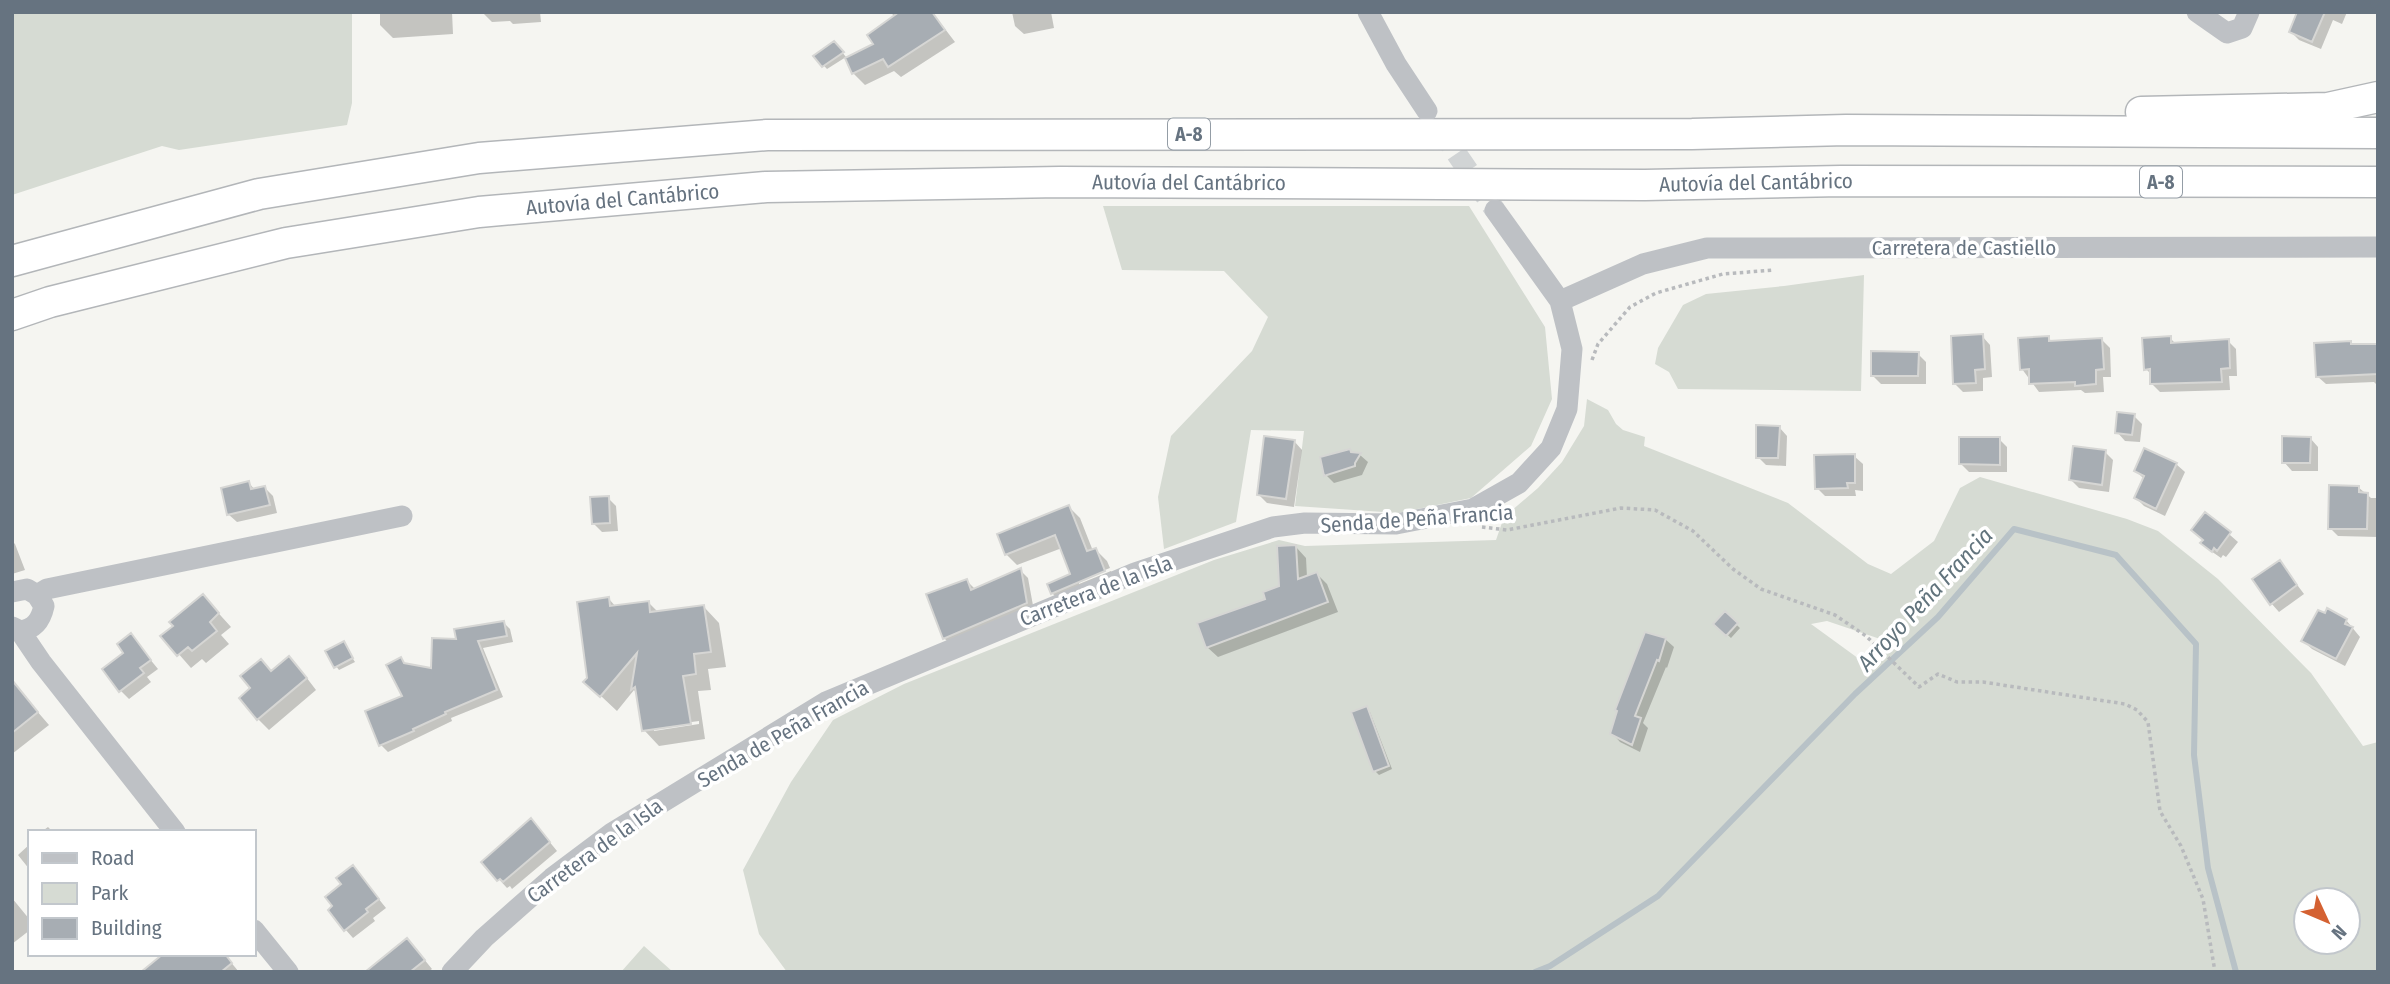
<svg xmlns="http://www.w3.org/2000/svg" width="2390" height="984" viewBox="0 0 2390 984" font-family="'Fira Sans Condensed',sans-serif">
<style>
.green{fill:#d6dbd3;fill-rule:evenodd}
.shadow{fill:#0003;fill-rule:evenodd}
.lines{fill:none;stroke-linecap:round;stroke-linejoin:round}
.stream{stroke:#b8c2c7;stroke-width:6}
.building{fill:#a7adb3;stroke:#d6d6d4;stroke-width:2}
.minor-tunnel{stroke:#d1d4d5;stroke-width:21;stroke-dasharray:21 10;stroke-linecap:butt}
.highway-casing{stroke:#b3b6b9;stroke-width:33}
.path{stroke:#b8babd;stroke-width:3.5;stroke-dasharray:3.5 3.5;stroke-linecap:butt}
.minor{stroke:#bec1c5;stroke-width:21}
.highway{stroke:#fff;stroke-width:30}
.labels{text-anchor:middle;stroke-width:7;stroke-linejoin:round;paint-order:stroke}
.shield{fill:#fff;stroke:#949da6;stroke-width:2}
.shield-label{font-size:19px;font-weight:bold;fill:#667380}
.street-label{font-size:21px;fill:#667380;stroke:#fff}
.water-label{font-size:23px;font-style:italic;fill:#62747d;stroke:#fff}
</style>
<rect width="100%" height="100%" fill="#f5f5f1"/>
<!-- green -->
<path class="green" d="M12 12H352V103L347 125 179 150 162 146 12 195Z
M1103 206H1469L1545 327 1552 399 1531 446 1471 498 1398 513 1295 506 1304 431 1251 430 1236 522 1164 549 1158 497 1171 436 1252 351 1268 317 1224 271 1122 270Z
M1864 275 1861 391 1678 389 1669 372 1655 364 1658 348 1683 305 1706 294 1784 286Z
M1587 399 1608 410 1616 424 1623 430 1645 437 1644 446 1788 503 1868 564 1891 574 1934 541 1960 488 1980 477 2127 519 2158 531 2218 579 2311 673 2363 746 2378 742V972H787L759 934 743 870 791 782 833 720 904 684 1214 560 1279 540 1305 546 1496 540 1504 517 1538 488 1562 462 1584 426ZM1827 621 1889 642 1890 643 1866 664 1811 624ZM2306 900H2348V942H2306Z
M644 946 673 972H621Z"/>
<!-- shadow -->
<path class="shadow" d="M380 12H452L453 34 393 38 380 25Z
M482 12H540L541 22 513 24 510 21 492 22Z
M891 12H932L955 42 901 77 894 71 865 85 853 73 846 57 847 59 875 45 895 18Z
M1012 12H1051L1054 28 1024 34 1015 26Z
M2299 12H2347L2342 24 2333 20 2321 49 2299 40 2291 32Z
M838 47 846 57 827 69 815 56Z
M1982 336 1990 345 1992 377 1983 378V391L1963 392 1955 384Z
M2048 338 2053 342 2102 340 2110 348 2111 377H2103L2104 392 2085 393 2081 390 2039 392 2022 369Z
M2170 338 2176 344 2228 341 2236 349 2237 376H2229L2230 390 2160 392 2152 384V375L2146 369Z
M2351 343 2353 346H2378V386L2374 382 2326 384 2317 376Z
M1918 354 1926 362V384H1881L1873 376Z
M2134 416 2142 424 2140 442 2125 441 2117 432Z
M1779 427 1787 436 1786 466 1766 465 1758 457Z
M2310 438 2318 447V471H2292L2284 462Z
M1999 439 2007 447V472H1969L1961 464Z
M1294 441 1302 450 1294 507 1267 503 1258 494Z
M2105 452 2113 460 2109 492 2079 488 2071 480Z
M1353 454 1360 455 1368 462 1362 475 1334 483 1326 475Z
M1854 456 1863 464V491L1855 490 1856 496H1825L1817 488Z
M2176 464 2185 472 2165 516 2144 506 2136 498 2144 479 2136 471Z
M249 483 255 490 265 488 273 496 277 513 237 522 228 514Z
M2358 487 2371 498H2378V537L2338 536 2330 528Z
M608 498 616 506 618 531 602 532 594 524Z
M1069 507 1080 518 1093 551 1096 550 1107 561 1110 568 1079 580V584L1111 571 1115 582 1063 604 1052 593 1073 575 1062 548 1017 565 1006 554Z
M2206 514 2238 542 2226 557 2223 555 2221 558 2211 551 2204 540Z
M12 541 15 544 25 570 12 574Z
M1296 547 1306 558 1307 577 1317 574 1327 584 1338 612 1218 657 1207 647 1267 600 1281 587Z
M2280 562 2304 594 2279 612 2271 603Z
M1020 570 1028 578 1034 611 952 646 944 638 967 581 975 589Z
M203 596 231 627 221 635 229 644 206 663 202 659 191 668 163 636Z
M609 599 616 607 648 602 659 613 704 607 719 623 726 667 708 669 711 690 698 691 705 739 659 746 644 730 638 695 634 690 617 711 586 682 589 679ZM699 721V724L654 731V727Z
M2328 611 2346 620 2360 637 2345 666 2312 649 2303 641Z
M1725 614 1740 628 1731 638 1716 624Z
M503 622 510 629 513 642 483 648 503 697 451 718 452 721 388 752 381 745 405 697 400 659 407 665 432 670 458 641Z
M131 636 158 669 147 677 151 682 129 699 121 691 126 653Z
M1665 639 1674 647 1667 668 1666 667 1643 723 1648 728 1640 752 1620 742 1612 733Z
M343 643 355 662 339 670 336 666Z
M300 669 316 690 269 730 258 719 272 673Z
M17 688 49 725 12 754V692Z
M1366 708 1370 712 1392 769 1379 775 1375 771Z
M48 827 53 832H41Z
M539 829 557 851 512 889 510 886 507 888 483 862Z
M30 844V870L18 855Z
M353 867 386 908 373 918 375 921 353 938 345 929 343 885Z
M12 898 30 920V930L12 944Z
M415 948 432 969 428 972H383Z
M224 954 239 972H148Z"/>
<g class="lines">
<!-- stream -->
<path class="stream" d="M1535 972 1550 966 1658 896 1855 694 1938 617 2014 529 2116 555 2196 644 2194 755 2208 868 2236 972"/>
</g>
<!-- building -->
<path class="building" d="M899 12H932L945 30 888 67 883 59 852 74 845 58 873 44 867 35Z
M2297 12H2325L2312 42 2289 32Z
M834 41 844 52 822 67 813 56Z
M1983 334 1985 369 1975 370 1976 383 1953 384 1951 336Z
M2049 336V341L2102 338 2104 369 2096 370V384L2075 386V382L2029 384V369L2020 370 2018 338Z
M2171 336V343L2229 339 2230 368 2221 369 2222 382 2150 384V369L2144 370 2142 338Z
M2351 341V344H2378V374L2316 377 2314 343Z
M1871 351 1919 352 1918 376H1871Z
M2117 412 2135 414 2132 435 2115 433Z
M1756 425 1780 426 1778 458H1756Z
M1264 436 1295 440 1286 499 1257 495Z
M2282 436 2311 437 2310 463H2282Z
M1959 437H2000V465L1959 464Z
M2073 446 2106 450 2102 485 2069 480Z
M2144 448 2177 463 2156 509 2134 498 2144 476 2134 471Z
M1350 449 1351 452 1361 453 1355 463V466L1324 476 1320 457Z
M1855 454V483H1847L1848 488 1815 489 1814 455Z
M249 481 251 489 265 486 270 505 227 515 221 488Z
M2329 485 2359 486V492L2368 493 2367 529H2328Z
M609 496 610 523 592 524 590 497Z
M1069 505 1087 551 1096 548 1105 571 1051 594 1047 584 1070 574 1055 535 1005 555 997 534Z
M2205 512 2231 532 2217 551 2214 548 2212 552 2200 543 2203 540 2191 530Z
M1296 545 1298 579 1317 572 1328 602 1206 648 1197 623 1265 599 1263 592 1279 586 1277 546Z
M2280 560 2297 585 2270 605 2252 579Z
M1021 568 1027 603 943 639 926 594 967 579 971 590Z
M203 594 219 613 210 622 217 631 192 651 188 647 177 656 160 636 173 626 169 622Z
M609 597 610 606 649 601 650 612 704 605 711 652 694 654 696 674 683 676 691 724 642 731 635 687 631 690 637 653 600 697 583 682 587 678 577 602Z
M2327 608 2347 619 2345 624 2353 627 2336 659 2301 641 2318 610 2325 613Z
M1725 611 1738 623 1726 636 1713 624Z
M504 621 507 636 478 641 497 690 445 712 446 714 413 729 414 731 379 746 365 711 402 696 386 665 401 657 404 663 431 668 432 638 456 639 454 629Z
M1645 632 1666 638 1659 661 1657 660 1635 716 1641 718 1632 745 1610 734 1617 711 1615 710Z
M131 633 151 660 140 668 144 673 119 692 102 669 123 653 117 644Z
M344 641 353 658 334 668 325 651Z
M289 656 307 678 257 720 239 698 250 688 240 676 261 659 271 671Z
M12 680 38 712 12 733Z
M1367 706 1389 766 1373 772 1351 712Z
M531 818 550 842 503 882 500 879 497 881 481 862Z
M353 865 379 899 366 909 368 912 344 931 328 910 332 906 325 897 341 884 336 878Z
M407 938 425 960 410 972H365Z
M163 954H225L232 963 221 972H141Z"/>
<g class="lines">
<!-- minor-tunnel -->
<path class="minor-tunnel" d="M1439 128 1495 210"/>
<!-- highway casing -->
<g class="highway-casing">
<g id="highway">
<path d="M2141 112 2328 108 2378 97"/>
<path d="M12 261 259 194 479 158 767 135 1692 134 1846 130 2378 133"/>
<path id="s1" d="M12 315 50 302 286 243 479 212 766 187 1060 182 1645 185 1841 181 2378 182"/>
</g>
</g>
<!-- path -->
<path class="path" d="M1592 360 1598 344 1630 307 1656 293 1723 274 1774 270
M1482 527 1507 530 1621 508 1655 510 1693 531 1733 569 1761 589 1835 615 1866 636 1919 687 1938 674 1957 682H1983L2125 704 2137 710 2148 722 2160 811 2181 846 2203 899 2215 972"/>
<!-- minor -->
<path class="minor" d="M1368 12 1396 64 1427 111
M2197 12 2227 33 2242 28 2249 12
M1560 301 1643 264 1707 248 2378 247
M12 592 27 589 37 595 44 606C41 620 35 629 20 631
M37 595 47 589 402 516
M12 627 20 631 41 662 175 832
M254 930 288 972
M452 972 484 938 552 878 612 833 826 702 1135 573 1273 527 1305 523 1396 524 1473 509 1519 483 1551 448 1567 409 1572 349 1560 301 1495 210"/>
<!-- highway -->
<use href="#highway" class="highway"/>
</g>
<g class="labels">
<!-- shield labels -->
<g class="shield">
<rect x="1168" y="118.5" width="42" height="31" rx="5"/>
<rect x="2140" y="166.5" width="42" height="31" rx="5"/>
</g>
<g class="shield-label">
<text x="1189" y="141">A-8</text>
<text x="2161" y="189">A-8</text>
</g>
<!-- street labels -->
<g class="street-label">
<text dy="7" stroke="none"><textPath href="#s1" startOffset="1190">Autovía del Cantábrico</textPath></text>
<text dy="7" stroke="none"><textPath href="#s1" startOffset="1757">Autovía del Cantábrico</textPath></text>
<text dy="7" stroke="none"><textPath href="#s1" startOffset="623">Autovía del Cantábrico</textPath></text>
<text x="1964" y="255">Carretera de Castiello</text>
<text transform="translate(1417 519) rotate(-4)" y="7">Senda de Peña Francia</text>
<text transform="translate(1096 591) rotate(-21)" y="7">Carretera de la Isla</text>
<text transform="translate(783 734) rotate(-30)" y="7">Senda de Peña Francia</text>
<text transform="translate(595 851) rotate(-36)" y="7">Carretera de la Isla</text>
</g>
<!-- water labels -->
<g class="water-label">
<text transform="translate(1925 599) rotate(-47)" y="8">Arroyo Peña Francia</text>
</g>
</g>
<!-- border -->
<rect width="2390" height="984" fill="none" stroke="#667380" stroke-width="28"/>
<!-- legend -->
<rect x="28" y="830" width="228" height="126" fill="#ffffff" stroke="#c2c7cc" stroke-width="2"/>
<rect x="42" y="853" width="35" height="10" fill="#bec1c5" stroke="#c2c7cc" stroke-width="2"/>
<text x="91" y="865" font-size="21" fill="#667380">Road</text>
<rect x="42" y="883" width="35" height="21" fill="#d6dbd3" stroke="#c2c7cc" stroke-width="2"/>
<text x="91" y="900" font-size="21" fill="#667380">Park</text>
<rect x="42" y="918" width="35" height="21" fill="#a7adb3" stroke="#c2c7cc" stroke-width="2"/>
<text x="91" y="935" font-size="21" fill="#667380">Building</text>
<!-- north arrow -->
<g transform="translate(2327 921) rotate(134)"><circle r="33" fill="#ffffff" stroke="#c2c7cc" stroke-width="2"/>
<path d="M0-5L12 26L0 18L-12 26Z" fill="#d46132"/>
<text y="-10" font-size="19" font-weight="bold" text-anchor="middle" fill="#667380">N</text>
</g>
</svg>
